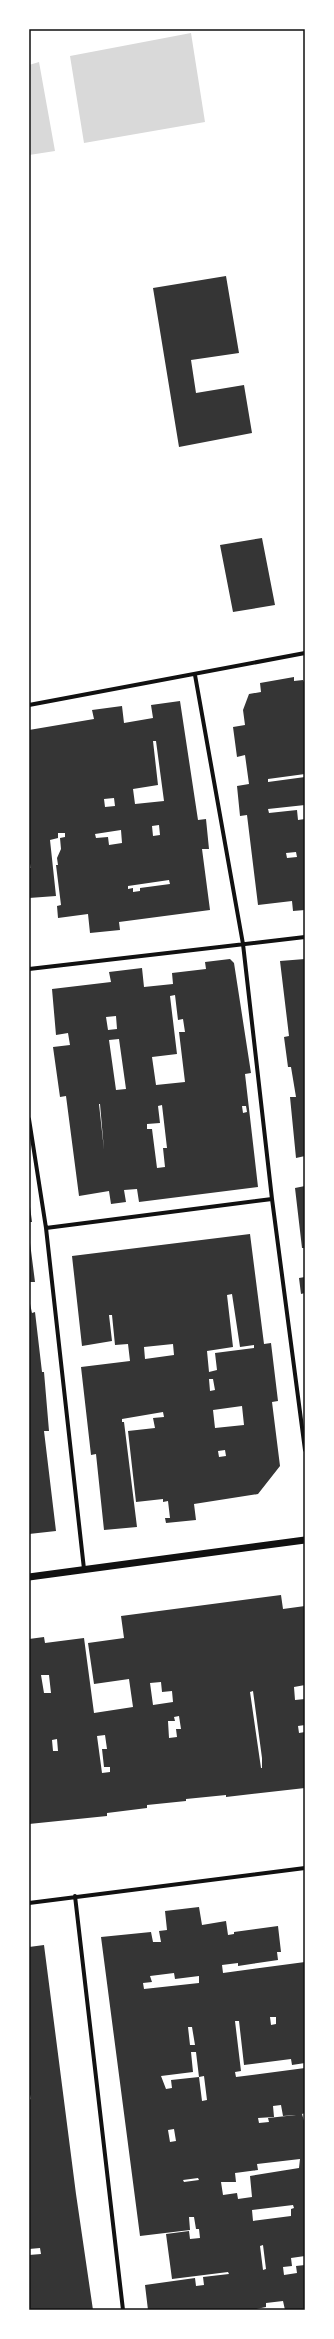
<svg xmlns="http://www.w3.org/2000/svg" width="334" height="2339" viewBox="0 0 334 2339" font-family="'PT Sans Narrow',sans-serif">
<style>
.water{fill:#d9d9d9}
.building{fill:#353535;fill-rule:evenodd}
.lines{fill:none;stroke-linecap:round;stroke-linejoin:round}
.minor{stroke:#111;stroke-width:4}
.tertiary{stroke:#111;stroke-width:7}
.neatline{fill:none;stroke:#111;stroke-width:1.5}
</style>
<rect width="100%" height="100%" fill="#fff"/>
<!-- water -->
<path class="water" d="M191 33 205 122 84 143 70 56Z
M39 62 55 151 29 155V65Z"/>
<!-- building -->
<path class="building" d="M226 276 239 353 191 360 196 393 244 385 252 433 179 447 153 288Z
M262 538 275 605 233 612 220 545Z
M294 677V681L303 680 305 684V774L268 779V782L305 777V805L268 809 269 813 297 810 298 820 305 819V910L293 911 292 901 258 905 247 815 240 816 237 786 249 784 245 755 237 757 233 727 245 725 243 710 249 694 261 692 260 683ZM296 852 297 857 287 858 286 853Z
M180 701 198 820 206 819 209 849H202L210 910 119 922 120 930 90 933 88 914 58 918 57 906 61 905 56 865H58L57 858 61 849 60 838 65 837V833H58V838L50 840 56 896 29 898V868H31L29 859V730L94 719 92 710 122 706 124 723 153 718 151 705ZM153 741H156L164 801 135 804 133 789 158 785ZM114 798 115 806 105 807 104 799ZM159 825 160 835 153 836 152 826ZM121 830 122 843 109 845 108 837 96 838 95 834ZM169 880 170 884 140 888V891L133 892V888L128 889V886Z
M230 959 234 963 251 1073 245 1074 258 1187 139 1202 137 1189 124 1190 126 1202 111 1204 109 1191 79 1196 66 1096 60 1097 53 1047 70 1045 68 1033 56 1035 52 989 111 982 109 972 142 968 144 987 173 984 172 973 206 969 205 962ZM175 995 178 1020 183 1019 185 1032H179L185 1082 156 1085 152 1057 177 1054 170 996ZM116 1016 117 1029 108 1030 106 1017ZM119 1039 126 1089 116 1090 109 1040ZM99 1104H100L104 1150ZM162 1105 167 1148H163L165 1167 157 1168 152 1129H147V1124L160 1123 158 1106ZM242 1106H246L247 1112 243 1113Z
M305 959V1156L296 1158 290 1097H296L291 1067H288L284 1037 289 1036 280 961Z
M305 1186V1248H302L295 1188Z
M29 1199 32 1222H29Z
M250 1234 264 1344 271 1343 278 1401 272 1402 280 1466 258 1494 194 1504 196 1520 166 1523 165 1518H170L168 1501 163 1502V1499L136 1502 128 1431 155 1428 153 1418 164 1417 163 1412 122 1419V1422H124L137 1527 104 1530 96 1454 91 1455 81 1367 130 1361 128 1344 115 1345 112 1315H109L112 1341 82 1346 72 1256ZM232 1294 240 1347 254 1345V1348L215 1353 217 1370 209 1372 207 1351 233 1347 227 1295ZM173 1344 174 1355 145 1359 144 1347ZM209 1379H213L215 1390 210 1391ZM242 1406 244 1425 215 1428 213 1410ZM225 1450 226 1456 219 1457 218 1451Z
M29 1235 35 1282H29Z
M305 1277V1293L301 1294 299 1278Z
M29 1299 32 1313 35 1312 42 1372H44L49 1431H44L56 1531 29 1534Z
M281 1595 283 1609 305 1606V1685L294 1687 295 1700 305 1699V1725L298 1726 299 1733 305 1732V1788L226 1797V1795L186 1799V1801L147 1805V1808L107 1813V1816L29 1824V1639L44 1637 45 1643 84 1638 94 1713 133 1707 129 1679 94 1684 88 1643 124 1638 121 1616ZM41 1675H49L51 1693H44ZM161 1682 162 1692 172 1691 173 1702 153 1705 150 1683ZM253 1691 262 1758V1768H261L250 1692ZM179 1716 181 1729H176L177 1737 169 1738 168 1721H175L174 1717ZM105 1735 107 1749H102L104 1767H110V1772L102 1773 97 1736ZM57 1739 58 1751H53L52 1740Z
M199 1907 202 1925 226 1921 228 1935 234 1934V1932L278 1926 281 1952H277L278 1960 238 1966V1963L222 1965 223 1973 305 1962V2063L292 2065 291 2059 244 2065 239 2021H235L241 2071 235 2072 236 2077 305 2068V2113L302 2114 305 2124V2256L291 2258 292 2266 283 2267 284 2275 297 2273 296 2266 305 2265V2310H285L283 2301 266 2303V2307L252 2310H148L145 2285 195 2278 196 2286 204 2285 203 2277 229 2274 228 2272 172 2279 166 2234 189 2231 190 2239 200 2238 199 2229H196L194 2217H189L190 2230 140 2236 101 1937 151 1932 153 1942H161L159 1931 167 1930 165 1911ZM174 1973 175 1979 199 1976V1983L144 1989 143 1983 152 1982 150 1976ZM270 2017H276V2024L271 2025ZM188 2027H192L195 2045H190ZM191 2052H196L199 2077 171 2080 172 2088 166 2089 161 2076 193 2072ZM204 2076 207 2100 202 2101 199 2077ZM281 2105 283 2116 296 2115 268 2118 269 2122 259 2123 258 2118 274 2117 273 2106ZM174 2129 176 2141 170 2142 168 2130ZM300 2159 299 2168 250 2176 252 2197 238 2199 237 2193 223 2195 221 2182H236L235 2173 258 2170 257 2164ZM198 2178 199 2180 184 2182 183 2180ZM293 2205 294 2208 291 2209V2216L253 2221 252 2210ZM263 2245 266 2269 263 2270 260 2246Z
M44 1945 76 2194 93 2310H29V2255L41 2254 40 2248 29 2249V2100L31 2099 29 2090V1947Z"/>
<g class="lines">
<!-- minor -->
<path class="minor" d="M195 675 243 944 272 1199 305 1450
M29 705 305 653
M29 969 305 937
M29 1119 46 1228 84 1569
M46 1228 272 1199
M75 1896 123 2310
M29 1903 305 1868"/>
<!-- tertiary -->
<path class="tertiary" d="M29 1577 305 1540"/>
</g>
<!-- border -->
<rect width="334" height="2339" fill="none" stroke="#ffffff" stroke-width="60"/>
<rect x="30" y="30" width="274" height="2279" class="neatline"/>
</svg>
